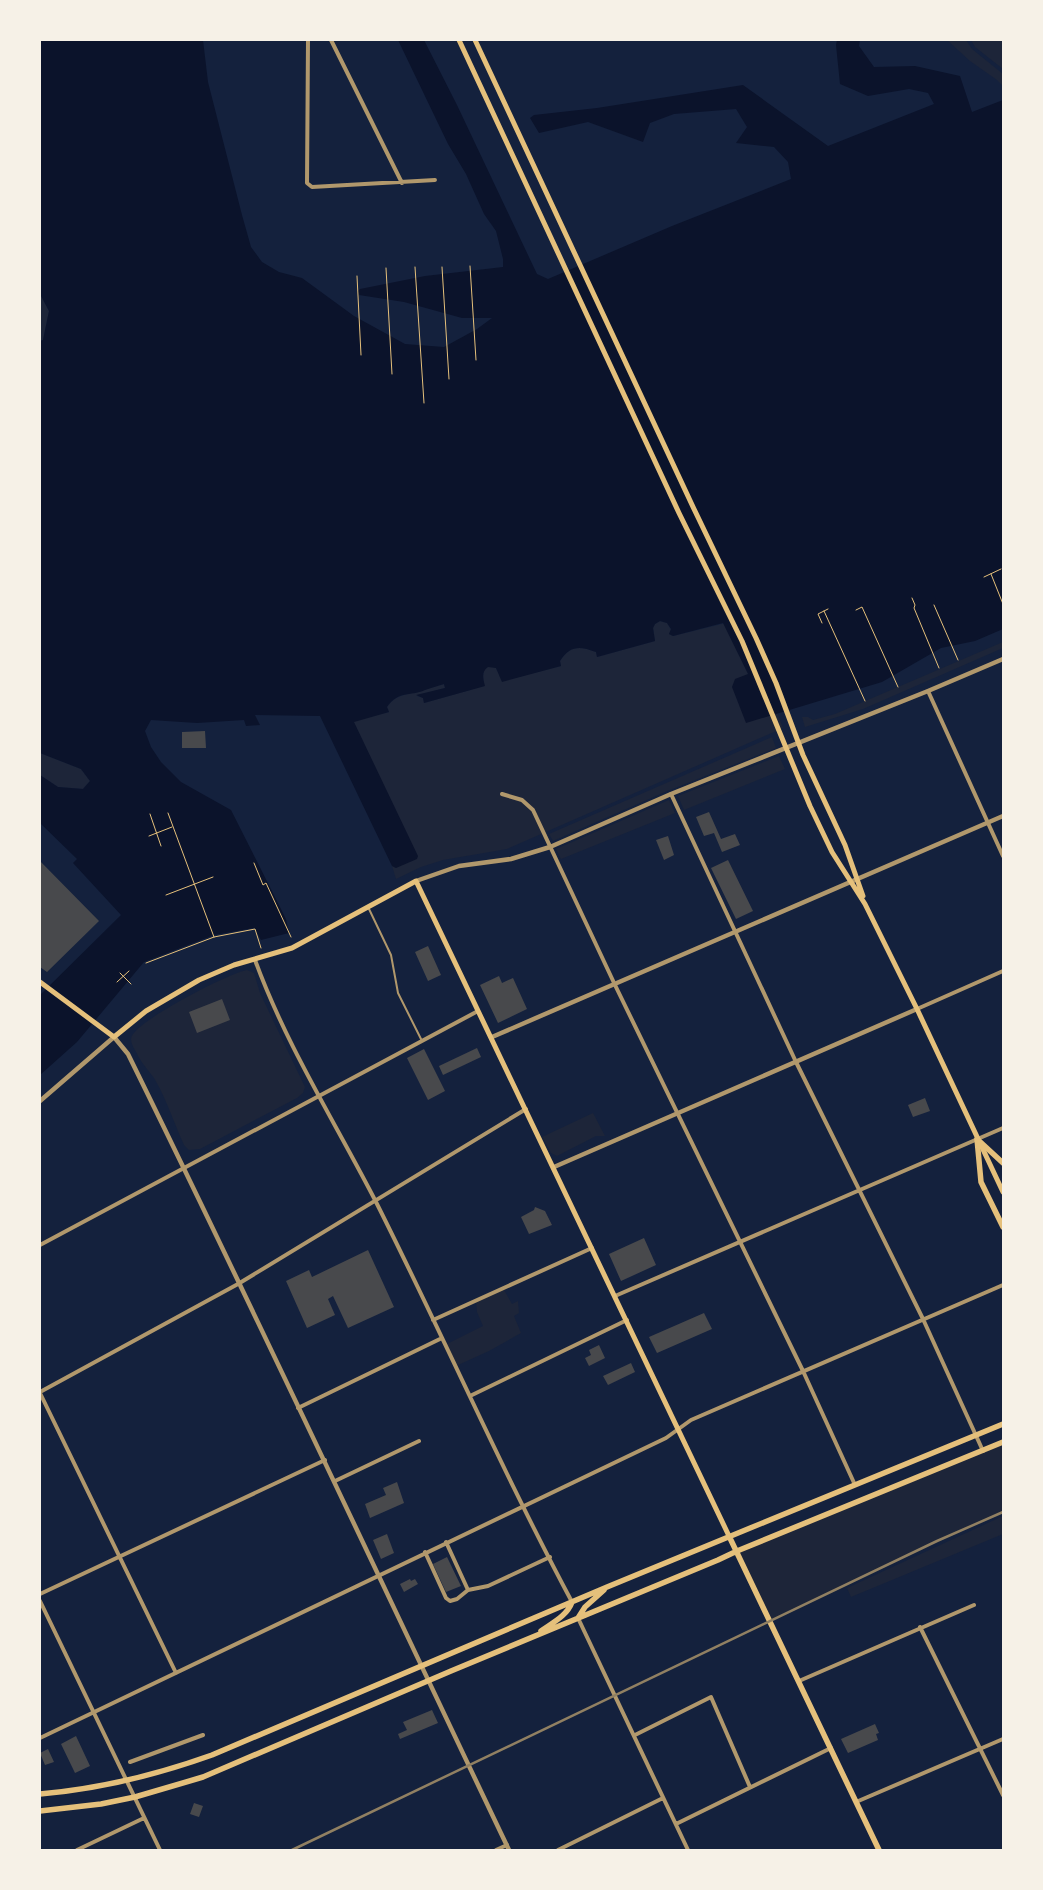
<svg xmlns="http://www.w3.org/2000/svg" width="1043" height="1890" viewBox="0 0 1043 1890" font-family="Inter,sans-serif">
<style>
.green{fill:#1d2539}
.water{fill:#0b132b}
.building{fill:#48494c}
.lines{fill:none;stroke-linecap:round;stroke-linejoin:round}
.path{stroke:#e5c07b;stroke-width:1}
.service{stroke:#b1986c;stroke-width:2}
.minor{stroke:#b1986c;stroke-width:4}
.tertiary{stroke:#b1986c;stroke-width:4.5}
.secondary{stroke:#e5c07b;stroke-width:5}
.primary{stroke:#e5c07b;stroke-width:5.5}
.rail{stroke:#918062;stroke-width:2.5}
</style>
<rect width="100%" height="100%" fill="#14213d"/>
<!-- green -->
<path class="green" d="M947 40H966L972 49 1003 74V86L997 80 970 61Z
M971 40H1003V69L975 47Z
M40 294 49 311 43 340H40Z
M742 619 783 728 507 849 443 860 421 867 396 879 392 866 396 868 353 721 389 712 387 707C396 694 407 695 421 691 428 689 436 686 444 684L445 688 417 696 423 698 424 703 484 686C483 677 481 661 496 668L502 681 561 666 560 661C570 645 580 646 596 652L597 657 655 641 653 628 655 624 660 621 667 623 671 630 669 634 673 636Z
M1003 642V648L863 709 805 727 802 717H808L813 720 835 714Z
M772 737 776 748 665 792 553 841 549 834Z
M40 753 81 769 90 781 83 789 58 787 40 775Z
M779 756 785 769 684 810 678 796Z
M669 800 675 813 561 859 556 849Z
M247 970 254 973 260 993 305 1087 303 1093 297 1098 200 1149 189 1150 184 1145C174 1123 166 1098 154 1078 149 1071 143 1065 138 1056 136 1051 131 1045 131 1039 131 1023 229 973 247 970Z
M593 1113 605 1136H596L557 1156 551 1153 542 1137Z
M503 1288 512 1304 518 1301 519 1313 514 1316 521 1333 489 1351 456 1366 445 1345 483 1326 477 1312 476 1300Z
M1003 1442V1512L937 1541 770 1620 737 1551Z
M1003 1516V1534L851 1597 847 1588Z"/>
<!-- water -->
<path class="water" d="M40 40H203L208 82 242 215 251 247 262 262 279 272 302 278 354 316 405 344 444 347 477 329 492 318H462L404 302 359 295 358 291 360 289 425 276 503 267V259L496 231 484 214 466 174 448 144 398 40H424L457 105 537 274 548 279 672 226 791 179 788 162 774 147 736 143 747 127 736 109 674 114 650 123 643 142 588 122 539 133 530 118 534 115 597 108 743 85 828 146 934 104 928 93 909 89 868 96 840 84 836 45 837 40H860L859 46 874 67 915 66 960 76 972 112 1003 100V629L975 641 941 648 882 682 746 723 732 687 735 679 748 674 723 623 673 636 669 634 671 629 667 623 660 621 655 624 653 628 655 641 597 657 596 652C580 646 570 645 560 661L561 666 502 682 496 668 488 667C481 672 483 678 485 686L424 703 423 698 416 695 445 688 444 684C437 686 431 688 425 690 409 697 399 690 387 707L389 712 354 722 418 856 417 859 396 868 392 866 320 716 255 715 260 725 246 726 244 720 197 723 151 720 145 731 151 747 161 762 181 782 231 810 286 919 289 933 261 940 254 928 214 935 144 962 77 1042 40 1075V995L121 915 73 863 77 859 40 823V775L58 787 83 789 90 781 81 769 40 753V341L43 340 49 311 40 294Z"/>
<!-- building -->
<path class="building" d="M205 731 206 748H182V732Z
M709 812 721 839 735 834 740 845 722 852 714 833 704 836 696 817Z
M668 836 674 855 664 860 656 840Z
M728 860 753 911 736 919 711 868Z
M40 861 99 921 47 972 40 967Z
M428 946 441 975 428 981 415 952Z
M499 976 502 983 513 978 527 1009 498 1023 480 985Z
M222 999 230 1020 197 1033 189 1012Z
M477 1048 481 1057 443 1075 439 1066Z
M424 1049 445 1091 428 1100 407 1058Z
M925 1098 930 1111 913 1117 908 1105Z
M535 1207 545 1211 552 1225 529 1234 521 1217 534 1210Z
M644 1238 656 1265 621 1281 609 1254Z
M368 1250 394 1307 348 1328 333 1296 328 1299 335 1315 307 1328 286 1281 309 1270 312 1277Z
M704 1313 712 1329 657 1353 649 1337Z
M599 1345 605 1358 589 1366 585 1358 591 1355 589 1350Z
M631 1363 635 1372 608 1385 603 1376Z
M397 1482 404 1503 370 1518 365 1504 386 1495 383 1488Z
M387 1534 394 1553 381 1559 373 1540Z
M447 1557 461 1586 446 1592 433 1564Z
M410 1579 411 1581 415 1579 418 1584 404 1592 400 1584Z
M432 1710 438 1723 400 1739 398 1734 407 1730 403 1722Z
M875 1724 879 1733 876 1734 878 1740 848 1753 841 1739Z
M76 1736 90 1766 75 1773 61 1744Z
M48 1749 54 1762 45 1765 40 1753Z
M194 1803 203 1806 199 1817 190 1814Z"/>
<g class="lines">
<!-- path -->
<path class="path" d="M470 266 476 360
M415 267 424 403
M442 267 449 379
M386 268 392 374
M357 276 361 355
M991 574 1003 604
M984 577 1001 569
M912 598 915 605 914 608 939 668
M934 605 958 660
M856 610 862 607 898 687
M824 611 865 701
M822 623 818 614 828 609
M168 813 214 937
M150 814 161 846
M149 836 172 827
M254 863 263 885 266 883 291 937
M166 895 213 877
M146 963 214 937 255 929 261 948
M120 973 131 984
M117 982 129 971"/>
<!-- service -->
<path class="service" d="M369 909 391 955 398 993 422 1041"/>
<!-- minor -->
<path class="minor" d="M308 40 307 183 312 187 435 180
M331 40 402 183
M928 691 1003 856
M502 794 522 800 533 810 615 985 803 1371 855 1485
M671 794 796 1062 923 1319 983 1451
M255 960C286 1045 335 1122 376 1202 443 1335 502 1471 572 1602
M917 1009 1003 971
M40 1245 478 1011
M615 1296 1003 1128
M433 1320 592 1248
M40 1392 238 1284 526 1109
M40 1393 176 1673
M470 1396 627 1320
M298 1408 442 1338
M335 1481 419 1441
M446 1542 468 1590 488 1586 550 1557
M425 1552 446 1598 450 1601 457 1599 468 1590
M40 1594 325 1460
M40 1601 160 1850
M578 1618 688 1850
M920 1627 1003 1795
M799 1681 974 1605
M635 1735 711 1697 750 1787
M40 1738 666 1438 691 1420 1003 1285
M130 1762 203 1735
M856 1802 1003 1739
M676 1824 831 1748
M77 1850 144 1818
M496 1850 507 1845
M558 1850 663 1798"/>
<!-- tertiary -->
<path class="tertiary" d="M416 881 459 866 511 859 550 847 671 794 928 691 1003 659
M492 1037 1003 816
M40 1101 114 1037 128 1054C258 1318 382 1584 509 1850
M554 1167 917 1009"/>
<!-- secondary -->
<path class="secondary" d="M459 40 679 513 742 641 810 806 832 852 865 904 917 1009 1003 1192
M475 40 694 509 756 638 776 683 803 755 845 845 863 896
M40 982 114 1037 146 1011 199 980 234 965 292 948 416 881 729 1536"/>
<!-- primary -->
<path class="primary" d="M977 1139 981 1182 1003 1227
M977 1139 1003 1163
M729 1536 879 1850
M578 1618 585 1607 604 1590
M541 1631C552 1623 567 1616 572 1602
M40 1794C99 1789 156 1775 212 1755L607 1587 1003 1424
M40 1811 101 1804 135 1797 203 1777 451 1671 718 1560 737 1551 1003 1442"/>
<!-- rail -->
<path class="rail" d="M292 1850 937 1541 1003 1512"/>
</g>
<!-- border -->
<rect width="1043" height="1890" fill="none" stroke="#f6f1e7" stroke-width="82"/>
</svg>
